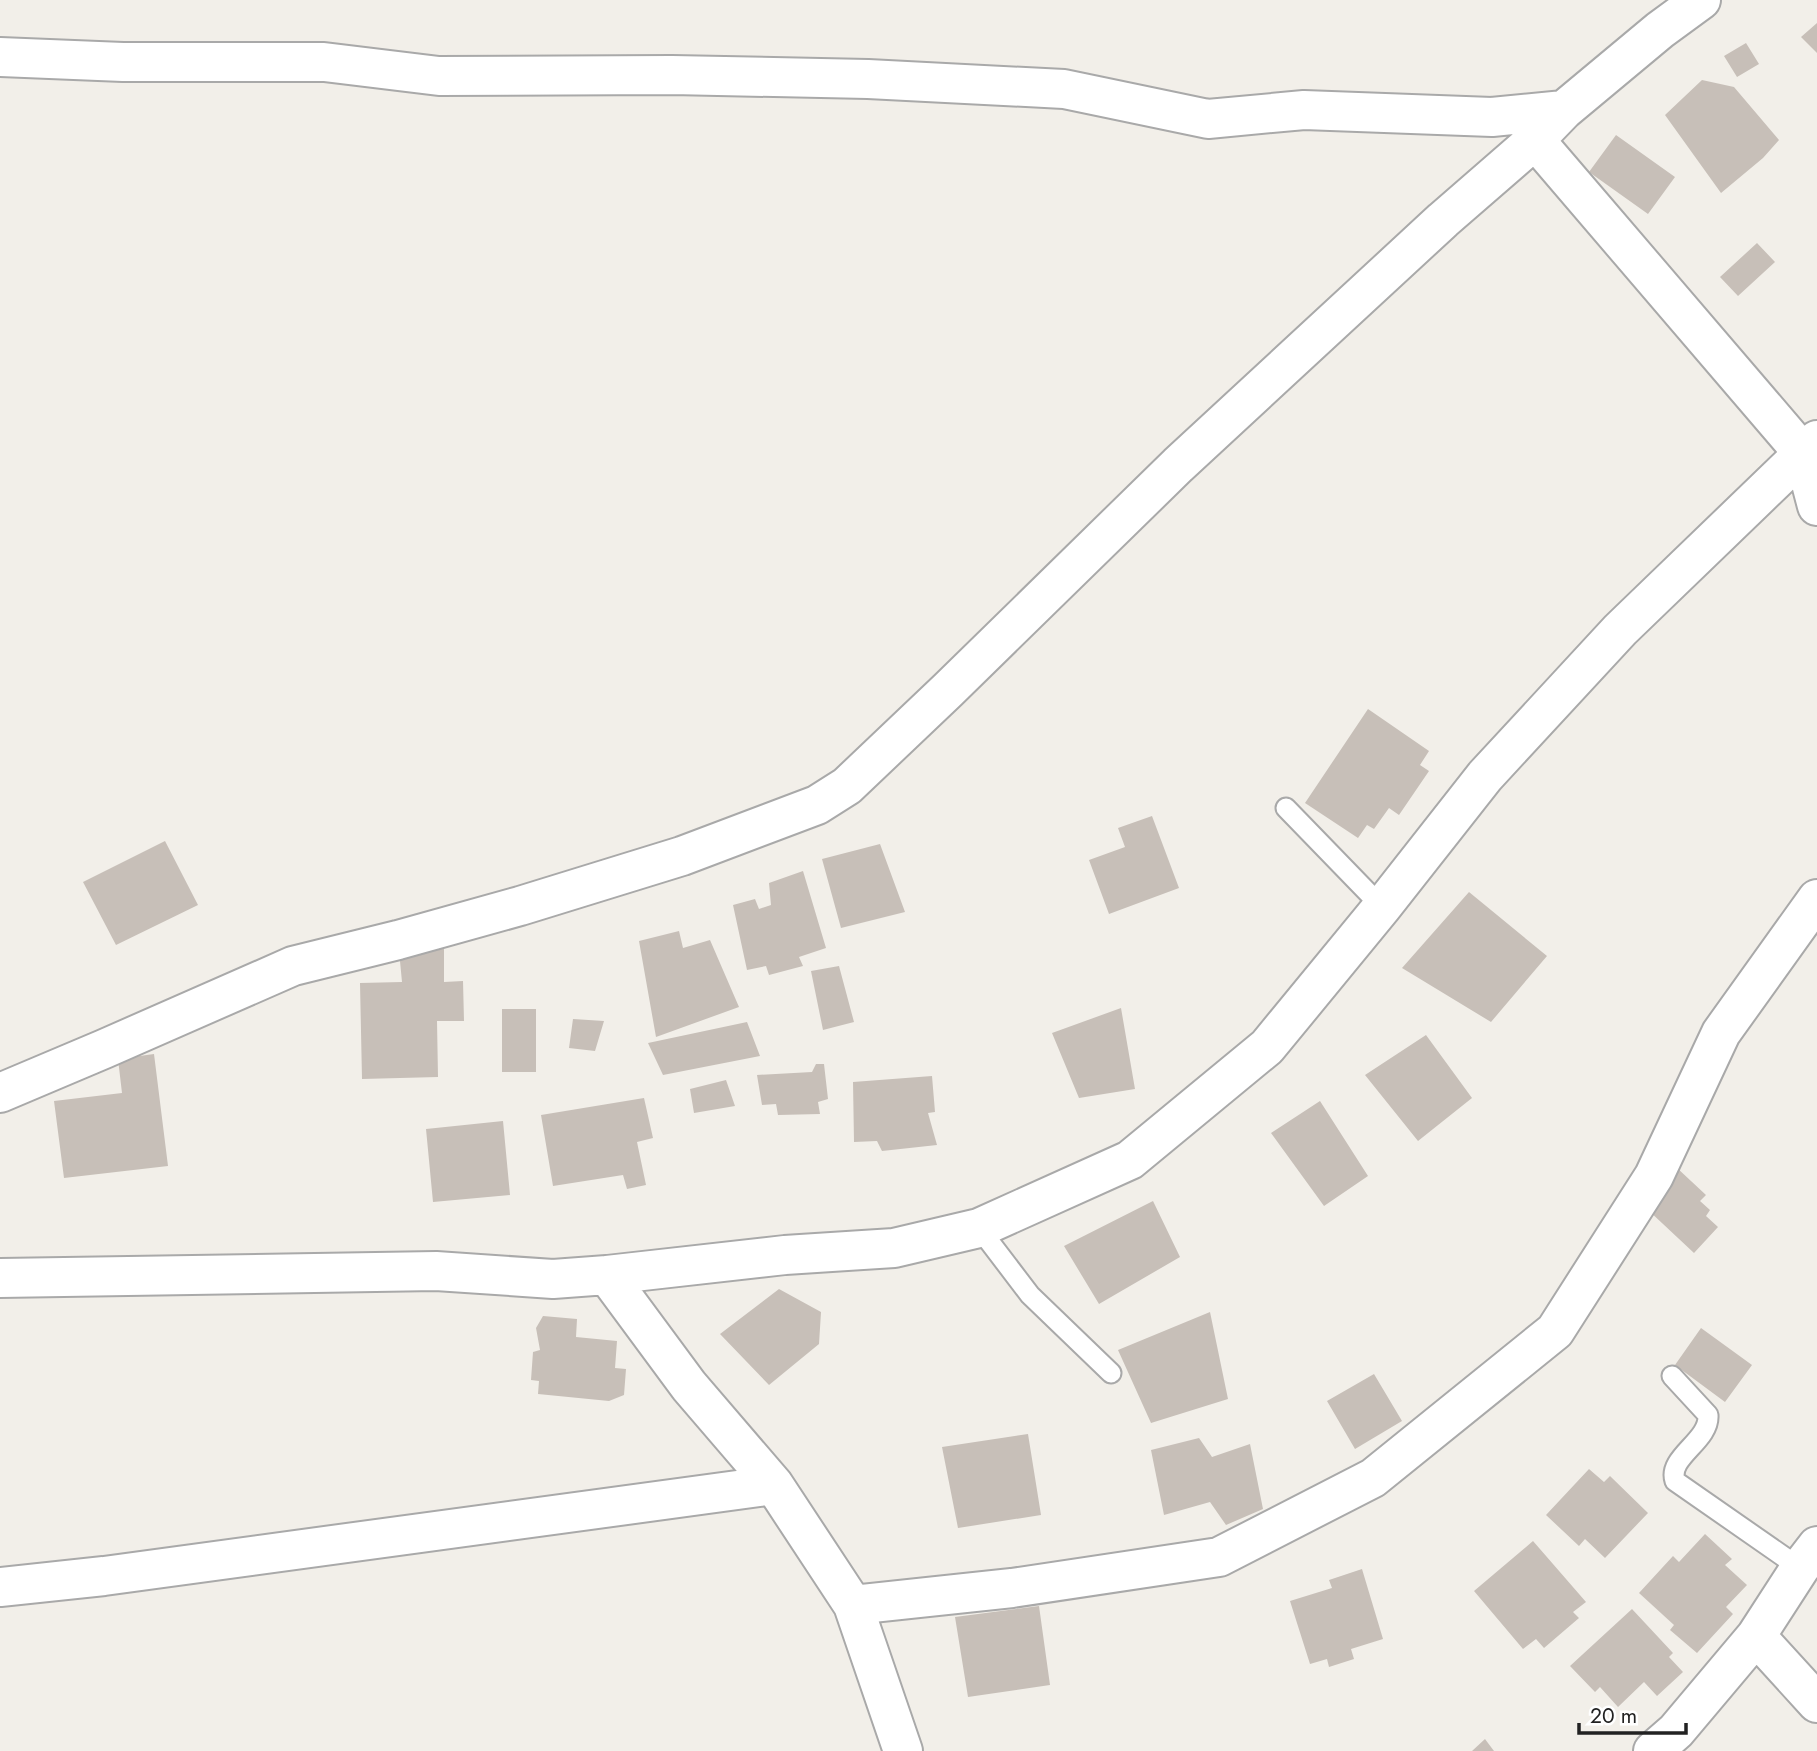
<svg xmlns="http://www.w3.org/2000/svg" width="1817" height="1751" viewBox="0 0 1817 1751" font-family="Jost,sans-serif">
<style>
.building{fill:#c7bfb8}
.lines{fill:none;stroke-linecap:round;stroke-linejoin:round}
.lane-casing{stroke:#a9a9a9;stroke-width:23}
.street-casing{stroke:#a9a9a9;stroke-width:42}
.lane{stroke:#fff;stroke-width:19}
.street{stroke:#fff;stroke-width:38}
</style>
<rect width="100%" height="100%" fill="#f2efe9"/>
<!-- building -->
<path class="building" d="M1817 23V53L1801 37Z
M1746 43 1759 64 1737 77 1724 56Z
M1702 80 1734 87 1779 140 1763 158 1721 193 1665 115Z
M1616 135 1675 177 1648 214 1589 172Z
M1757 243 1775 262 1738 296 1720 277Z
M1368 709 1429 751 1420 765 1429 771 1399 815 1389 808 1374 829 1367 825 1358 838 1305 803Z
M1152 816 1179 888 1109 914 1089 860 1125 847 1118 828Z
M165 841 198 905 116 945 83 882Z
M880 844 905 912 841 928 822 859Z
M803 871 826 948 799 957 803 966 769 975 766 966 747 970 733 905 755 899 759 909 771 905 769 883Z
M1469 892 1547 956 1491 1022 1402 968Z
M679 931 683 948 710 940 739 1007 656 1037 639 941Z
M398 940 444 944V982L463 981 464 1021H437L438 1077 362 1079 360 983 402 982Z
M839 966 854 1022 823 1030 811 971Z
M1121 1008 1135 1089 1079 1098 1052 1033Z
M502 1009H536V1072H502Z
M573 1019 604 1021 595 1051 569 1048Z
M747 1022 760 1056 663 1075 648 1043Z
M1426 1035 1472 1098 1418 1141 1365 1075Z
M154 1054 168 1166 64 1178 54 1101 122 1093 118 1059Z
M816 1064H824L828 1099 818 1102 820 1114 778 1115 776 1104 762 1105 757 1075 812 1072Z
M932 1076 935 1112 928 1113 937 1145 882 1151 877 1141 854 1142 853 1082Z
M726 1080 735 1106 694 1113 690 1089Z
M644 1098 653 1138 637 1142 646 1185 627 1189 623 1175 553 1186 541 1115Z
M1320 1101 1368 1176 1324 1206 1271 1133Z
M503 1121 510 1195 433 1202 426 1129Z
M1676 1167 1706 1195 1700 1201 1710 1210 1706 1216 1718 1227 1694 1253 1647 1209Z
M1153 1201 1180 1257 1099 1304 1064 1246Z
M779 1289 821 1312 819 1344 769 1385 720 1334Z
M1210 1312 1228 1399 1151 1423 1118 1350Z
M543 1316 577 1319 576 1337 617 1341 615 1368 626 1369 624 1395 609 1401 538 1394 539 1381 531 1380 533 1352 540 1350 536 1328Z
M1701 1328 1752 1365 1725 1402 1675 1365Z
M1374 1374 1402 1421 1355 1449 1327 1401Z
M1028 1434 1041 1515 958 1528 942 1447Z
M1199 1438 1212 1457 1250 1444 1263 1509 1226 1525 1210 1502 1164 1515 1151 1450Z
M1589 1469 1604 1482 1610 1476 1648 1513 1605 1558 1585 1539 1579 1546 1546 1515Z
M1705 1534 1732 1559 1725 1565 1747 1585 1726 1607 1733 1614 1697 1653 1670 1630 1674 1625 1639 1593 1673 1556 1679 1562Z
M1533 1541 1586 1602 1573 1612 1579 1618 1544 1648 1536 1639 1523 1649 1474 1591Z
M1362 1569 1383 1639 1351 1649 1354 1659 1329 1667 1327 1659 1310 1664 1290 1601 1332 1588 1329 1580Z
M1039 1606 1050 1685 968 1697 955 1617Z
M1632 1609 1673 1653 1669 1657 1683 1672 1657 1696 1644 1682 1618 1707 1600 1687 1595 1692 1570 1666Z
M1485 1739 1494 1751H1472Z"/>
<g class="lines">
<!-- lane casing -->
<g class="lane-casing">
<path id="lane" d="M1286 808 1382 907
M979 1228 1030 1295 1111 1373
M1672 1376 1708 1415C1710 1441 1667 1457 1675 1481L1800 1568"/>
</g>
<!-- street casing -->
<g class="street-casing">
<path id="street" d="M0 57 123 62H324L439 76 672 75 868 79 1064 89 1208 119 1304 110 1492 117 1564 110
M1535 140 1803 453 1817 506
M0 1093 104 1049 293 966 398 940 520 906 682 856 817 805 847 786 948 690 1178 465 1443 220 1535 140 1564 110 1660 30 1701 0
M607 1275 785 1255 894 1248 979 1228 1130 1160 1267 1047 1382 907 1485 776 1620 630 1817 440
M0 1278 436 1271 553 1279 607 1275 689 1386 774 1485 853 1605 903 1751
M0 1587 104 1576 774 1485
M853 1605 1012 1588 1219 1557 1373 1478 1555 1331 1654 1176 1721 1033 1817 899
M1756 1636 1817 1703
M1653 1751 1676 1731 1756 1636 1800 1568 1817 1546"/>
</g>
<!-- lane -->
<use href="#lane" class="lane"/>
<!-- street -->
<use href="#street" class="street"/>
</g>
<!-- scale -->
<path d="M1579 1723v10h107v-10" fill="none" stroke="#222222" stroke-width="3.5"/>
<text x="1590" y="1723" font-size="21" fill="#222222" stroke="#ffffff" stroke-width="5" paint-order="stroke">20 m</text>
</svg>
